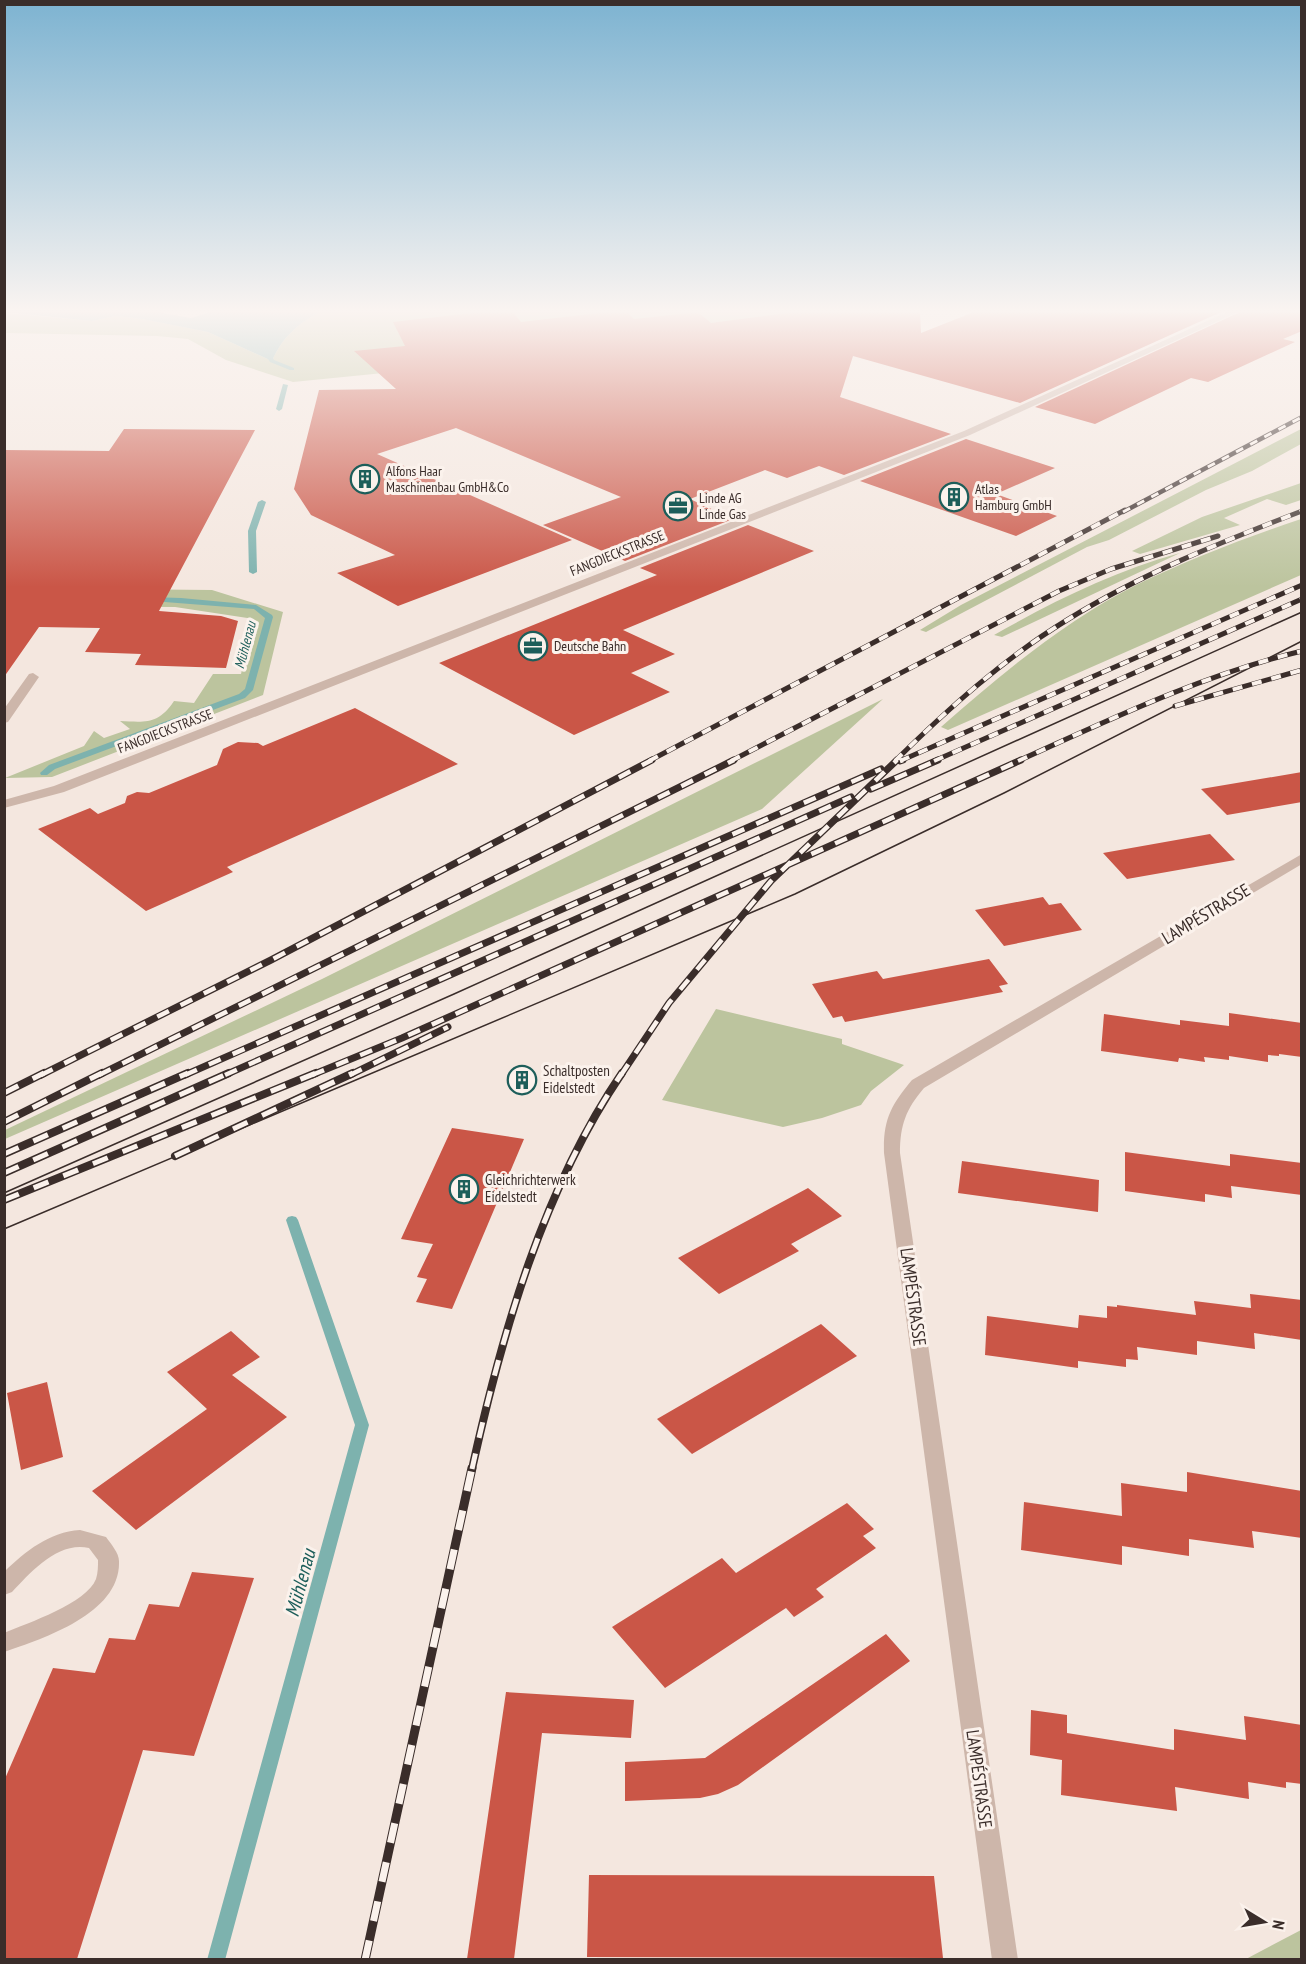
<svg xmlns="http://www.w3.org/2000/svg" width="1306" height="1964" viewBox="0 0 1306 1964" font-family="'PT Sans Narrow',sans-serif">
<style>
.green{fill:#bcc49e}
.water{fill:#7db2ae}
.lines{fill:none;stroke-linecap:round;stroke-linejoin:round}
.stream{fill:#7db2ae;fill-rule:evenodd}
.building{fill:#ca5647}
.minor{fill:#cdb6aa;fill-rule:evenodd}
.tram{stroke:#3a2d2a;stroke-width:1.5}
.rail-far4-casing{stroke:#3a2d2a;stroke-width:4.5}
.rail-far3-casing{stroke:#3a2d2a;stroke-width:5}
.rail-far2-casing{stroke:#3a2d2a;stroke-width:7}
.rail-far1-casing{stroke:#3a2d2a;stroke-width:8}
.rail-casing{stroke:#3a2d2a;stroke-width:9}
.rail-far4{stroke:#fbf2ec;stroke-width:3;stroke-dasharray:8;stroke-linecap:butt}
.rail-far3{stroke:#fbf2ec;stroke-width:4;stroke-dasharray:10;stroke-linecap:butt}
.rail-far2{stroke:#fbf2ec;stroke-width:4.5;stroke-dasharray:13;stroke-linecap:butt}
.rail-far1{stroke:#fbf2ec;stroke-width:5;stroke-dasharray:16;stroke-linecap:butt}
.rail{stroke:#fbf2ec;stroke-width:7;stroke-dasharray:20;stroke-linecap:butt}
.labels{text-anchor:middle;stroke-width:6;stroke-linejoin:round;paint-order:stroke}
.far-poi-label{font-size:14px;fill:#3a2d2a;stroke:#fbf2ec;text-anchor:start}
.far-street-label{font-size:14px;fill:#3a2d2a;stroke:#fbf2ec}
.far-water-label{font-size:14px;font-style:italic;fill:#1d5e5a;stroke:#fbf2ec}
.poi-label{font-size:15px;fill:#3a2d2a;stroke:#fbf2ec;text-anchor:start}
.near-street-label{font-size:18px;fill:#3a2d2a;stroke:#fbf2ec}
.near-water-label{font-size:20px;font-style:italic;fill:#1d5e5a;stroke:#fbf2ec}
</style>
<rect width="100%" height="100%" fill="#f4e7df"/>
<!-- green -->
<path class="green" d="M320 312H866L434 368 293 382 226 360 188 339 157 336 5 333V313L92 321 116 316 142 319 208 332 272 361C282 338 297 324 320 312Z
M1301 429V444L1252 471 1206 490 1109 540 1087 547 926 632 920 630 961 605Z
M1301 483V500L1286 505 1267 499 1224 518 1240 525 1140 554 1132 551 1202 517Z
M1301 519V575L948 730 941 727C1000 675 1066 620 1136 585 1190 559 1245 538 1301 519Z
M1180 553 1002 637 994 635C1054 601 1114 571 1180 553Z
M5 588 212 590 283 612 263 695 52 777 5 778 84 746 94 731 104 738 130 729 120 721C145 722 158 725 174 701L194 703 213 674H241L254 619 175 607 5 606Z
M883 699 762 809 5 1139V1130L322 979Z
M716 1009 842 1039V1044L904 1065 871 1091 861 1105 822 1118 783 1127 662 1100Z
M1301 1930V1959H1244H1246Z"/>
<!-- water -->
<path class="water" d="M5 312H157L191 318 210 312H320C297 324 282 338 272 361L208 332 142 319 116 316 92 321Z"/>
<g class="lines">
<!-- stream -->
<path class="stream" d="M263 348H267L274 360 294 368V370H290L270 362 262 349Z
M283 384 288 385 282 409 279 411 276 409Z
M262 500 266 502 256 531 257 572 253 574 249 572 248 531 258 502Z
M149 597 181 598 256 605 272 615 273 617 253 690 245 698 55 769 47 775H41L40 773 49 765 239 694 245 689 265 618 254 609 152 601 148 599Z
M292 1216 296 1217 298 1220 369 1425 225 1960H207L355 1425 286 1220 288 1217Z"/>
</g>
<!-- building -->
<path class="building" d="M480 312H513L521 322 607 312H627L634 319 698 312 711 323 794 312H920L921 333 974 312H1221L1020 403 853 356 840 397 951 434 844 475 819 466 787 478 765 470 690 499 733 519 625 561 543 525 621 497 456 428 377 454 572 540 398 606 337 573 395 555 311 515 294 489 319 390 396 389 354 351 405 346 393 322Z
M1240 312H1302V331L1283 339 1295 342 1208 382 1191 378 1095 424 1035 407Z
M124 429 255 430 159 611 221 616 238 621 226 668 135 665 141 654 85 652 100 628 39 627 4 677V450L109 451Z
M966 439 1055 468 996 494 1057 516 1016 536 860 481Z
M748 525 814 551 623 630 675 654 631 673 670 692 574 735 439 663 657 575 640 568Z
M355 708 458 764 227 867 233 872 146 911 38 829 90 808 98 814 125 803 127 796 137 792 149 793 217 765 223 749 238 742 258 743 263 746Z
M1302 772V802L1227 815 1201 789Z
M1210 834 1235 860 1127 879 1103 853Z
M1043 897 1049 905 1061 903 1082 930 1004 946 975 910Z
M989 959 1008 984 999 986 1003 992 845 1022 842 1016 833 1018 812 984 877 971 883 979Z
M1229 1013 1302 1023V1057L1279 1054V1056L1268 1055V1062L1229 1056V1060L1204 1057 1205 1062 1179 1058 1178 1062 1101 1051 1104 1014 1180 1025V1020L1229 1026Z
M452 1128 524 1139 452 1309 416 1302 427 1279 417 1277 433 1244 401 1239Z
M1125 1152 1230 1166V1154L1302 1163V1195L1231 1186 1232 1198 1205 1194V1202L1125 1191Z
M962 1161 1099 1180 1098 1212 958 1193Z
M808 1188 842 1216 791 1244 799 1251 719 1294 678 1258Z
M1250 1294 1302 1300V1340L1254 1333 1255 1349 1197 1341V1355L1137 1347 1138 1360 1126 1359V1367L1078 1361V1368L985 1355 987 1316 1078 1328 1079 1315 1107 1318V1306L1117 1307V1305L1196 1315 1194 1301 1251 1308Z
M821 1324 857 1356 692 1454 657 1419Z
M231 1331 260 1357 232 1375 287 1417 136 1530 92 1491 207 1409 167 1372Z
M47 1382 63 1457 21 1470 7 1393Z
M1187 1472 1302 1491V1538L1252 1531 1254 1548 1189 1539V1556L1122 1546V1565L1021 1550 1024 1502 1122 1516 1121 1483 1187 1492Z
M847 1503 874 1529 863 1536 876 1548 816 1589 824 1597 794 1617 786 1608 665 1688 612 1627 722 1558 736 1573Z
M192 1572 254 1578 194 1756 143 1750 77 1959H4V1781L53 1668 95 1673 109 1638 135 1640 149 1604 179 1607Z
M886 1634 910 1661 738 1785 718 1794 700 1798 625 1801V1762L705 1758Z
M506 1692 634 1700 631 1738 542 1733 514 1959H467Z
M1031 1710 1067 1715V1733L1174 1750V1729L1246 1740 1244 1716 1302 1725V1784L1286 1782V1788L1248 1782 1249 1799 1175 1787 1177 1811 1061 1795 1062 1760 1030 1755Z
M589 1875 934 1876 943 1958 587 1957Z"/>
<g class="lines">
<!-- minor -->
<path class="minor" d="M1227 312H1238L970 435 64 792 4 808V800L54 786 964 431Z
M33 673 39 677 8 722 4 723V709L29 674Z
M1302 854V864L924 1088C906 1109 900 1125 900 1153L1018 1960H992L884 1153C883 1120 891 1105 912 1080Z
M80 1530 106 1537C111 1544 119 1553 119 1561 121 1613 45 1638 4 1652V1633C28 1623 87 1603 96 1579 98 1573 98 1566 98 1560L89 1548C58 1541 31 1572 12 1592L4 1595V1572C26 1551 49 1532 80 1530Z"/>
<!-- tram -->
<path class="tram" d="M4 1193 454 994 1302 612
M4 1229 795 894 1004 793 1302 641"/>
<!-- rail-far4 casing -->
<g class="rail-far4-casing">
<path id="rail-far4" d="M1123 512 1302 417"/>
</g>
<!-- rail-far3 casing -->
<g class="rail-far3-casing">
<path id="rail-far3" d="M1175 706 1302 670
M649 761 1125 510
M731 761 1059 591 1111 569 1218 536
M895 761C948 709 1003 659 1067 620 1141 574 1221 542 1302 511
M900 761 1302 585
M934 761 1302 599
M1018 761C1111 719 1202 675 1302 651"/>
</g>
<!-- rail-far2 casing -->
<g class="rail-far2-casing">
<path id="rail-far2" d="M900 761 903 760
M871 789 938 760
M41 1075 271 960 652 760
M99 1075 734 760
M185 1075 881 769
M225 1075 851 797
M312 1075 402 1038 1021 760
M350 1075 448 1027
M621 1075 669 1003 771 881 897 760"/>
</g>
<!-- rail-far1 casing -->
<g class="rail-far1-casing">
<path id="rail-far1" d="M4 1093 44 1073
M4 1122 102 1073
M4 1154 188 1073
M175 1156 353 1073
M4 1173 229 1073
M4 1200 316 1073
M472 1469C502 1333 543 1189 622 1073"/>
</g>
<!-- rail casing -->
<g class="rail-casing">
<path id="rail" d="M365 1960 472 1468"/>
</g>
<!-- rail-far4 -->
<use href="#rail-far4" class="rail-far4"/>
<!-- rail-far3 -->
<use href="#rail-far3" class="rail-far3"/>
<!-- rail-far2 -->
<use href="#rail-far2" class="rail-far2"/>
<!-- rail-far1 -->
<use href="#rail-far1" class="rail-far1"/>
<!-- rail -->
<use href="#rail" class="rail"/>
</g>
<!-- sky -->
<linearGradient id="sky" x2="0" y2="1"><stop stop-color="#7db3d1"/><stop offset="0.53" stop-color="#faf4f1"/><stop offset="1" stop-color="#faf4f1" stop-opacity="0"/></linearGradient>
<rect width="1306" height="587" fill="url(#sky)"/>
<!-- icons -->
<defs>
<g id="building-ring" transform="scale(1.5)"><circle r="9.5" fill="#fbf2ec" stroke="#1d5e5a" stroke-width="1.5"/><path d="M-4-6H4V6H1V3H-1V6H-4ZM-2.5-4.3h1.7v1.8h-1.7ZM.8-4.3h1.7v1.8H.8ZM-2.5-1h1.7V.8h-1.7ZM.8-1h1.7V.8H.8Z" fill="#1d5e5a"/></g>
<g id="office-ring" transform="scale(1.5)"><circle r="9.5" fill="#fbf2ec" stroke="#1d5e5a" stroke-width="1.5"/><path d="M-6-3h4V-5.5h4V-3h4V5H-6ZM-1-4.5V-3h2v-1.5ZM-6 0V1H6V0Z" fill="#1d5e5a"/></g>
</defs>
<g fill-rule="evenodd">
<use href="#building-ring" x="365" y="479"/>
<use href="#building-ring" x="954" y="497"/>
<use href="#office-ring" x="678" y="506"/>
<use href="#office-ring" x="533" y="646"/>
<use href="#building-ring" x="522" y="1080"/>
<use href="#building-ring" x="464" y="1189"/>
</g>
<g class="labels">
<!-- far-poi labels -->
<g class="far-poi-label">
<text x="386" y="476">Alfons Haar<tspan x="386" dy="16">Maschinenbau GmbH&amp;Co</tspan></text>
<text x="975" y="494">Atlas<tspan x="975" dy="16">Hamburg GmbH</tspan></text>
<text x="699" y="503">Linde AG<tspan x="699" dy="16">Linde Gas</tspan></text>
<text x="554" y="651">Deutsche Bahn</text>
</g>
<!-- far-street labels -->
<g class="far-street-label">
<text transform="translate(617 553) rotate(-22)" y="5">FANGDIECKSTRASSE</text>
<text transform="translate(165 731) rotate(-21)" y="5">FANGDIECKSTRASSE</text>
</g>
<!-- far-water labels -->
<g class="far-water-label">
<text transform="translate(245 645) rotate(-75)" y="5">Mühlenau</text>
</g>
<!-- poi labels -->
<g class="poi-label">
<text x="543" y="1076">Schaltposten<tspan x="543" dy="17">Eidelstedt</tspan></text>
<text x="485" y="1185">Gleichrichterwerk<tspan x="485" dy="17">Eidelstedt</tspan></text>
</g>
<!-- near-street labels -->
<g class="near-street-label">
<text transform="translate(1206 914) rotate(-31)" y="6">LAMPÉSTRASSE</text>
<text transform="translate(913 1297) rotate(82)" y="6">LAMPÉSTRASSE</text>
<text transform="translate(979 1779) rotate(82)" y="6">LAMPÉSTRASSE</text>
</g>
<!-- near-water labels -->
<g class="near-water-label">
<text transform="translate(300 1583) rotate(-75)" y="7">Mühlenau</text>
</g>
</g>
<!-- border -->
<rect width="1306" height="1964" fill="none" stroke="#3a2d2a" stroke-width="12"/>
<!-- north arrow -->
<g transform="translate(1264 1922) rotate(101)" stroke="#fbf2ec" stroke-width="4.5" paint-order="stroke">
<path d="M0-4.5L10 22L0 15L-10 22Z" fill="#3a2d2a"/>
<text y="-9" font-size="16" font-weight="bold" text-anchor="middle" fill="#3a2d2a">N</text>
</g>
</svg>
